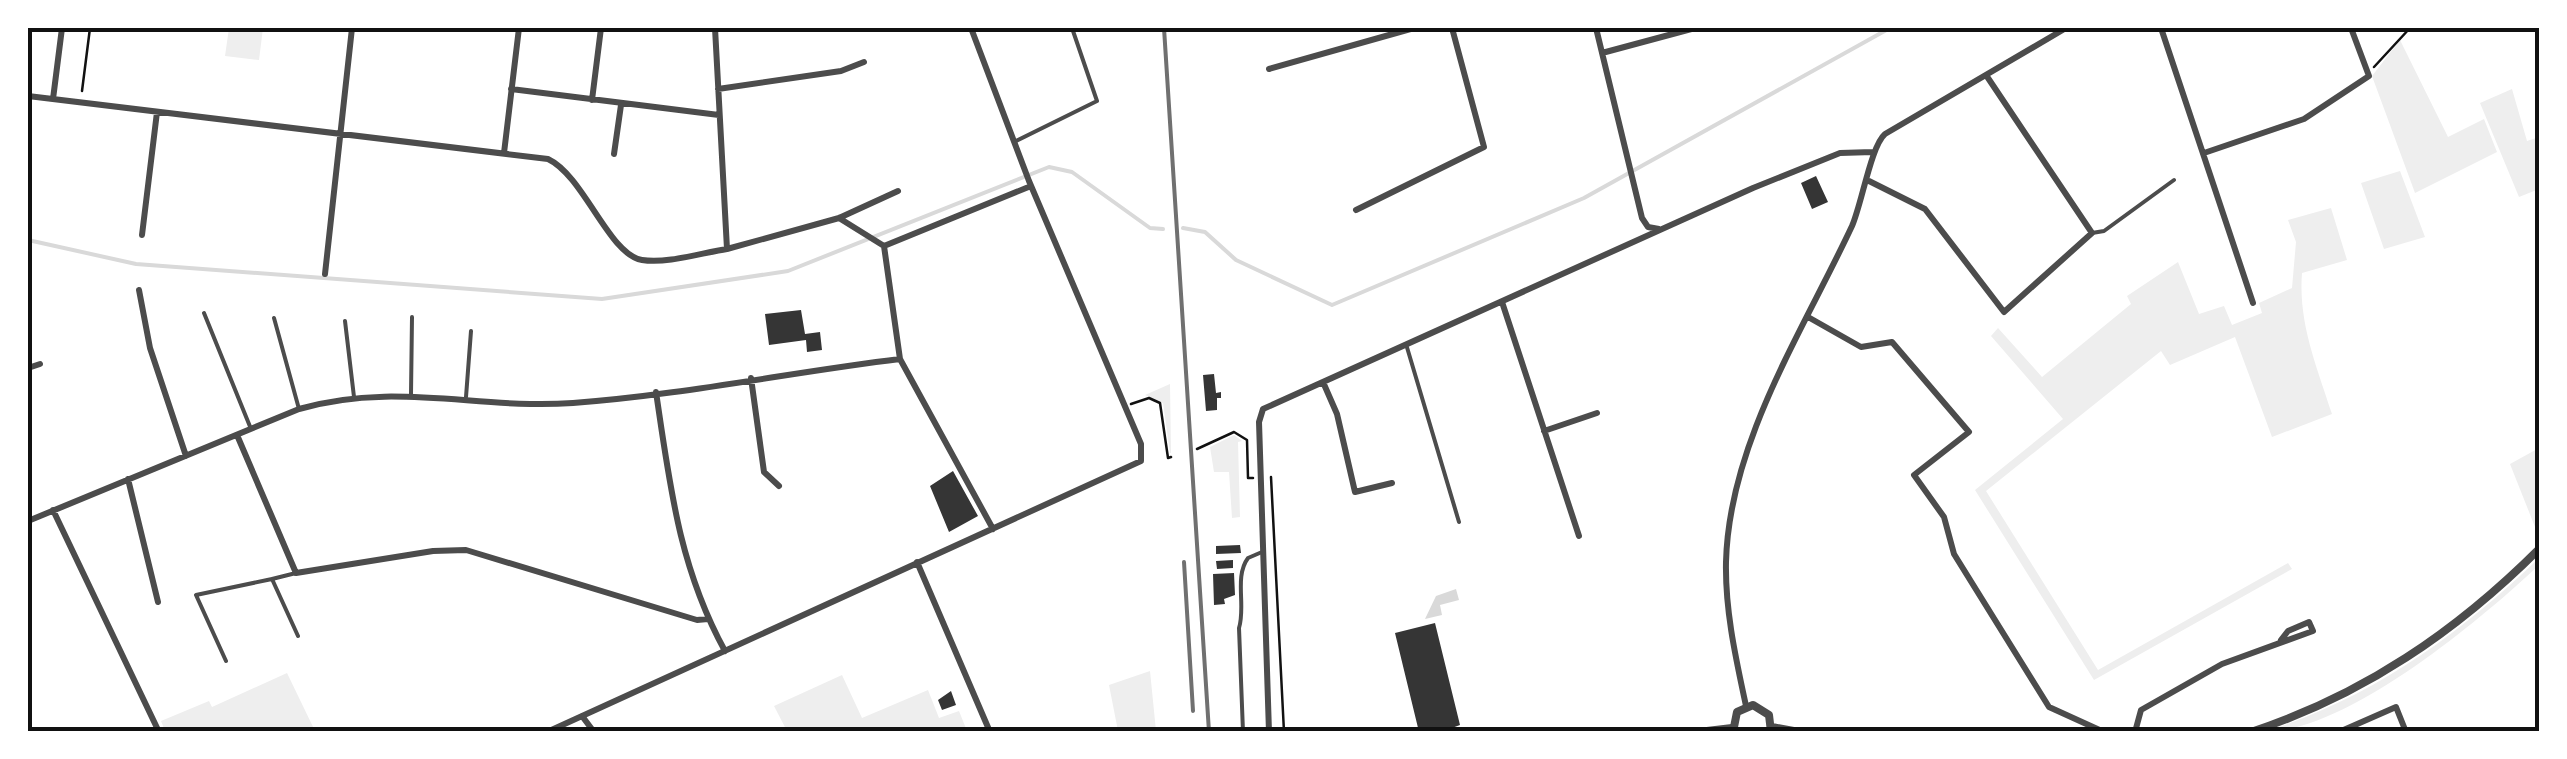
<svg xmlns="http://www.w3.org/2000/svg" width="2567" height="759" viewBox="0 0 2567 759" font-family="Cabin,sans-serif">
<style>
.green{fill:#eee}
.water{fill:#d9d9d9}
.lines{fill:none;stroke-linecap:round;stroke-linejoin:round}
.stream{stroke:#d9d9d9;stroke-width:4}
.building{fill:#353535}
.path{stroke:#111;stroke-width:2.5}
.service{stroke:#4c4c4c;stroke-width:4}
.minor{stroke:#4c4c4c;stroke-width:6}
.tertiary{stroke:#4c4c4c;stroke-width:8}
.rail{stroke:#707070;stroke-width:4}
.neatline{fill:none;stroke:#111;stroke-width:4}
</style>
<rect width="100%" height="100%" fill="#fff"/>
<!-- green -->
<path class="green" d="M229 28H263L259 60 225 56Z
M2400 40 2448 137 2484 119 2497 152 2415 193 2372 76Z
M2512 89 2527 141 2539 137V189L2519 197 2480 103Z
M2400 171 2425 237 2384 249 2361 183Z
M2331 208 2347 260 2302 273C2298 323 2317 367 2332 414L2272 437 2235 337 2170 365 2161 351 1986 491 2098 670 2288 563 2292 569 2094 680 1975 490 2063 419 1991 336 1998 328 2042 377 2131 304 2127 296 2178 262 2199 314 2224 306 2232 325 2262 313 2259 303 2292 288 2296 242 2288 220Z
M1170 384 1171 453H1170L1163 403 1145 395Z
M1234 435 1242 441 1238 442 1240 517 1232 518 1229 472H1214L1210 447Z
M2539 448V523L2535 527 2510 464Z
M2539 558V565C2483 618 2347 732 2267 731 2373 697 2459 635 2539 558Z
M1150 671 1156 731H1118L1109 685Z
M287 673 315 731H165L161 721 209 701 212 707Z
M842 675 862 718 928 690 939 718 959 711 967 731H787L774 706Z"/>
<!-- water -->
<path class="water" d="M1456 589 1459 600 1440 605 1442 615 1425 619 1436 596Z"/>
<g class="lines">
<!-- stream -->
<path class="stream" d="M1183 228 1205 232 1236 260 1332 305 1584 198 1890 28
M28 240 136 264 602 299 788 271 1049 167 1072 172 1150 228 1163 229"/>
</g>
<!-- building -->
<path class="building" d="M1816 176 1828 202 1812 209 1801 183Z
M801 310 805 334 820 332 822 350 807 352 806 340 769 345 765 314Z
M1214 374 1216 393 1221 392V398H1217V410L1206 411 1203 375Z
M953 471 978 516 949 532 930 486Z
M1240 545 1241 553 1216 554V546Z
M1233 560V568L1217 569 1216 561Z
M1234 573 1235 595 1224 599 1225 604 1214 605 1213 574Z
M1435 623 1460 725 1441 732H1419L1395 633Z
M951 691 956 705 942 710 938 700Z"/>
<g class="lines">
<!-- path -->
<path class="path" d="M2374 67 2410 28
M82 91 90 28
M1131 404 1149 398 1160 403 1168 458 1171 457
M1197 449 1234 432 1247 440 1248 478H1253
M1271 477 1284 732"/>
<!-- service -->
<path class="service" d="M1014 142 1097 101 1072 28
M2092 233 2104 231 2174 180
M204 313 251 429
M274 318 299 409
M345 321 354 397
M1406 344 1459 522
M411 394 412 317
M466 397 471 331
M296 573 272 579 298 636
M226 661 196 595 272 579
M1243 732 1239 628C1246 606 1234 577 1248 558L1262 552"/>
<!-- minor -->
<path class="minor" d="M1596 28 1642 218 1648 227 1659 229
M2161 28 2253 303
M1602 53 1695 28
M1269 69 1414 28
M511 89 719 115
M718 89 841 71 864 62
M28 96 548 159C584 176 609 255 642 260 667 264 701 253 727 249L715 28
M53 99 62 28
M592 100 601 28
M504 153 519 28
M2204 153 2304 119 2369 76 2351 28
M614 154 621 105
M1869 181 1925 209 2004 312 2092 233 1986 75
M1356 210 1484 147 1452 28
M839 218 884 246
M142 235 157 112
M884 246 900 359 993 529
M884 246 1031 186
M727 249 839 218 898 191
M325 274 352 28
M139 290 150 348 186 456
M1502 302 1579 536
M1808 317 1861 347 1892 342 1969 432 1914 475 1944 517 1954 554 2049 707 2104 732
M28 368 40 364
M751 378 764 472 779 486
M1323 382 1337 414 1355 492 1392 483
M656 392C670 486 679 567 725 651
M1544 431 1597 413
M237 435 296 573 433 551 466 550 697 620 708 619
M128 479 158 602
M53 510 159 732
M28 521 299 409C395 381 479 410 573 403 682 395 792 372 900 359
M917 562 990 732
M1746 706C1736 659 1725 611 1726 562 1729 443 1803 331 1852 226 1862 203 1871 146 1885 134L2066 28
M582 716 594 732
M547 732 1141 461V444L1029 181 971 28
M1269 732 1259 422 1263 409 1753 188 1840 153 1873 152
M1690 732 1732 727
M2135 732 2141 710 2222 664 2313 631 2309 622 2288 631 2281 640
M2339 732 2396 707 2406 732"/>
<!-- tertiary -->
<path class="tertiary" d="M1772 727 1799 732
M1733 732 1737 712 1753 705 1769 715 1771 732
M2251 732C2363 695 2456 632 2540 548"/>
<!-- rail -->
<path class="rail" d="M1164 28 1209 732
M1184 562 1193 711"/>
</g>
<!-- border -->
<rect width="2567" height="759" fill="none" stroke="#ffffff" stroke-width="60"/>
<rect x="30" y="30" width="2507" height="699" class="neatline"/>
</svg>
